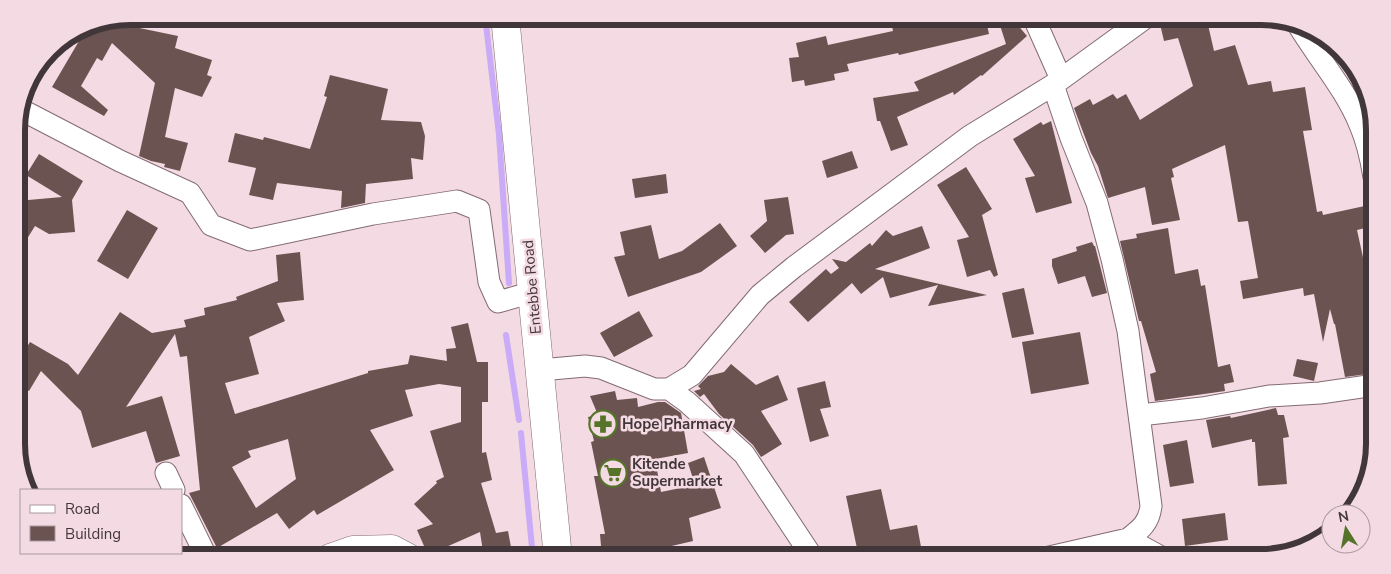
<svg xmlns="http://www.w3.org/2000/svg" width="1391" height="574" viewBox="0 0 1391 574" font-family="'Nunito Sans',sans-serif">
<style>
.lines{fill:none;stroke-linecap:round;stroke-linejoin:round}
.stream{stroke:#c9abf7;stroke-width:6}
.building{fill:#6a5351;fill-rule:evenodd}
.minor-casing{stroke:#826b73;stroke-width:23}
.secondary-casing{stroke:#826b73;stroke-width:29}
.primary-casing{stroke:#826b73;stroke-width:29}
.minor{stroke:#fff;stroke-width:21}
.secondary{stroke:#fff;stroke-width:28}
.primary{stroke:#fff;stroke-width:28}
.labels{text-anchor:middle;stroke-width:5;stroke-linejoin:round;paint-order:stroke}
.street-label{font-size:15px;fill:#41373b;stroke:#f4dae2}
.poi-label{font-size:15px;font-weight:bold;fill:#41373b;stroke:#f4dae2;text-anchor:start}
.rim{fill:none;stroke:#41373b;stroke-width:6}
</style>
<rect width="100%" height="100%" fill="#f4dae2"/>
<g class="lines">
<!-- stream -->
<path class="stream" d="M485 16 499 135 509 283
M506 335 519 420
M521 433 533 558"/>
</g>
<!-- building -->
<path class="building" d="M130 16 125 25 178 36 175 48 212 60 207 75 212 77 202 97 175 88 165 137 188 143 180 171 164 167 165 164 151 161 139 156 155 83 112 43 102 61 97 58 81 86 108 110 104 116 52 87 89 24Z
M890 16H985L989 34 899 55 898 53 847 64 849 71 834 74 835 80 805 86 804 80 792 82 789 58 799 57 796 43 826 36 828 45 893 31Z
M997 16H1010L1027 36 982 76 981 75 954 95 953 92 897 117 908 145 891 151 880 121H877L873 98 919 91 914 82 1006 44Z
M1193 16H1206L1214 51 1235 45 1248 85 1271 81 1273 92 1305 87 1312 130 1303 131 1317 212 1322 211 1323 215 1374 204V226L1357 230 1364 262 1374 260 1375 373 1345 377 1335 324H1334L1330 309 1323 342 1314 294 1304 296 1303 288 1243 299 1240 281 1258 278 1248 221 1238 222 1225 145 1172 169 1174 177 1171 178 1180 220 1152 225 1145 187 1108 198 1098 166 1091 153 1074 108 1090 99 1093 105 1113 94 1117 99 1126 94 1140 120 1193 86 1178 38 1164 41 1160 24Z
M330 75 388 89 381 120 421 122 425 136 423 160 411 158 413 179 366 184 365 203 341 208 342 191 277 183 273 200 249 195 256 168 228 162 235 133 263 140 264 137 310 149 327 97 324 96Z
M1051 121 1072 203 1036 213 1025 178 1035 176 1013 139 1041 122 1043 125Z
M852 151 858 168 827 178 822 161Z
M39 154 83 181 72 200 75 232 49 234 35 226 17 255V201L62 197 26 175Z
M966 167 992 209 982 215 998 275 994 277 990 270 967 277 957 240 969 237 937 185Z
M666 174 668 193 635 198 632 179Z
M788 197 794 234 786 235 765 253 750 236 767 221 764 200Z
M127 210 158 228 128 279 97 261Z
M720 223 737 246 701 272 628 297 614 257 625 255 620 232 651 225 659 259 682 251Z
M922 226 930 248 875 269 987 295 928 306 938 285 890 298 883 277 861 294 852 283 808 322 789 302 826 269 831 274 839 268 832 259 846 262 870 243 872 246 886 230 893 236Z
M1168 228 1175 274 1198 269 1201 286 1205 285 1218 367 1230 364 1234 382 1224 384 1225 391 1155 401 1150 374 1156 372 1141 321H1139L1120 241 1137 238 1136 234Z
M1092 242 1094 246H1095L1107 293 1092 297 1085 276 1058 284 1052 266V259L1077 251 1076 247Z
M300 252 304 300 277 303 285 321 249 337 259 374 225 383 235 414 368 373V371L408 364 410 355 447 361 446 349 456 348 451 327 468 323 477 362H488V402H482V453L486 452 492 480 481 483 496 533 508 531 513 558H484L480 532 428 555 417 530 433 524 414 504 437 483 436 481 444 477 430 431 461 422V387L439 384 405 390 413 416 370 430 394 470 317 515 314 510 289 529 277 513 217 548 189 493 200 490 187 356 180 357 175 334 126 407 162 396 180 456 156 463 146 431 92 448 81 411 41 371 29 391 17 384V363L30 342 68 364 78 375 120 312 152 333 186 327 184 320 205 315 204 308 237 300 236 297 278 281 276 255ZM288 439 296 479 256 508 232 467 251 457 248 451Z
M1024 288 1034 334 1012 338 1002 293Z
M639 311 653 336 614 357 600 333Z
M1080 332 1089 384 1031 394 1022 342Z
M1297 359 1318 363 1314 381 1293 376Z
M731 364 756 385 778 375 788 400 761 411 782 444 761 457 753 445 719 414 704 394 700 397 694 391 701 389 698 386 708 376 724 372Z
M825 381 831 407 820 409 829 436 810 442 797 388Z
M615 391 617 400 637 398 638 407 658 402H665L681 413 688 453 655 459 661 492 695 485 688 463 704 457 721 508 689 518 693 541 646 552V554L602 558 600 534H605L594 476H598L591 442 594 441 588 417 598 415 590 396Z
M1276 408 1278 415H1284L1289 437 1283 438 1287 484 1258 486 1255 442H1252V439L1212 448 1206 420 1230 416 1231 418Z
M1187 440 1194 483 1170 487 1163 445Z
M881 489 890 530 917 525 923 558H859L846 496Z
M1225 513 1228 540 1185 546 1182 519Z"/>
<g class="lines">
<!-- minor casing -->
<g class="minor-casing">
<path id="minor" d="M1033 16 1061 79
M1297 23C1317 57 1345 88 1360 125 1367 141 1371 159 1374 177
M1053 85 1071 138 1097 203 1112 259 1128 331 1151 506C1149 523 1141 529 1128 539
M20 109 120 161 190 193 211 225 250 240 373 214 457 201 479 210 489 282 498 302 533 292
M540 370 585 366 601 368 654 389H669L692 375 760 295 794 267 970 136 1053 85 1148 16
M669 389 687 402 744 454 813 558
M1140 415 1202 408 1269 396 1320 393 1375 385
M166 473 174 490
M181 505 207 558
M1045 558 1128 539 1163 558"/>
</g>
<!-- secondary casing -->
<g class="secondary-casing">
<path id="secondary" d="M330 558 353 550 392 549 409 558"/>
</g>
<!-- primary casing -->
<g class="primary-casing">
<path id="primary" d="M505 16 558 558"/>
</g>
<!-- minor -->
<use href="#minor" class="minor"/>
<!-- secondary -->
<use href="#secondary" class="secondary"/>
<!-- primary -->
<use href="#primary" class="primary"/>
</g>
<!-- icons -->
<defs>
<g id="pharmacy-ring" transform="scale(1.4375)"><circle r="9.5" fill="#f4dae2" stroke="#557329" stroke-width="1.5"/><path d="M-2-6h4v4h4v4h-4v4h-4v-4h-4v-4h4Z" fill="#557329"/></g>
<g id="supermarket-ring" transform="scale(1.4375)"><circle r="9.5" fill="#f4dae2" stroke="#557329" stroke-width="1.5"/><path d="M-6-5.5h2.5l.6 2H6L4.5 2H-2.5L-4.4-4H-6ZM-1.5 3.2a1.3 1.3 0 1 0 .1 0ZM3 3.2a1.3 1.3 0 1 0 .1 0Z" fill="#557329"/></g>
</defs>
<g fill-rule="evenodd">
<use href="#pharmacy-ring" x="603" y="424"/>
<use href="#supermarket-ring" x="613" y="473"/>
</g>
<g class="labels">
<!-- street labels -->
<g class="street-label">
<text transform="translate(532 287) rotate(-95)" y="5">Entebbe Road</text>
</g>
<!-- poi labels -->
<g class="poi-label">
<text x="622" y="429">Hope Pharmacy</text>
<text x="632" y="469">Kitende<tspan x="632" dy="17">Supermarket</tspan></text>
</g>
</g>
<!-- crop -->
<path d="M0 0H1391V574H0ZM130 25H1261A105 105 0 0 1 1366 130V444A105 105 0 0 1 1261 549H130A105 105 0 0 1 25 444V130A105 105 0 0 1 130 25Z" fill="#f4dae2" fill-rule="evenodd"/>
<path class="rim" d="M130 25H1261A105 105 0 0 1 1366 130V444A105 105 0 0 1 1261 549H130A105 105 0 0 1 25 444V130A105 105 0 0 1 130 25Z"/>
<!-- legend -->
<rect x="20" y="489" width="162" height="65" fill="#f4dae2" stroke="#ac999f"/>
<rect x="30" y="505" width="25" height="8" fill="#ffffff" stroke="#ac999f"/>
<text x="65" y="514" font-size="15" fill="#41373b">Road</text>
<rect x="30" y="526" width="25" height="15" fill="#6a5351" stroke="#ac999f"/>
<text x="65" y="539" font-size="15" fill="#41373b">Building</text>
<!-- north arrow -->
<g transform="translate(1346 529) rotate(349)"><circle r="24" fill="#f4dae2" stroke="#ac999f"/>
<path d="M0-4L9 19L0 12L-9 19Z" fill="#557329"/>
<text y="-8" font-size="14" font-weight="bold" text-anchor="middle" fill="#41373b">N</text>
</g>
</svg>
